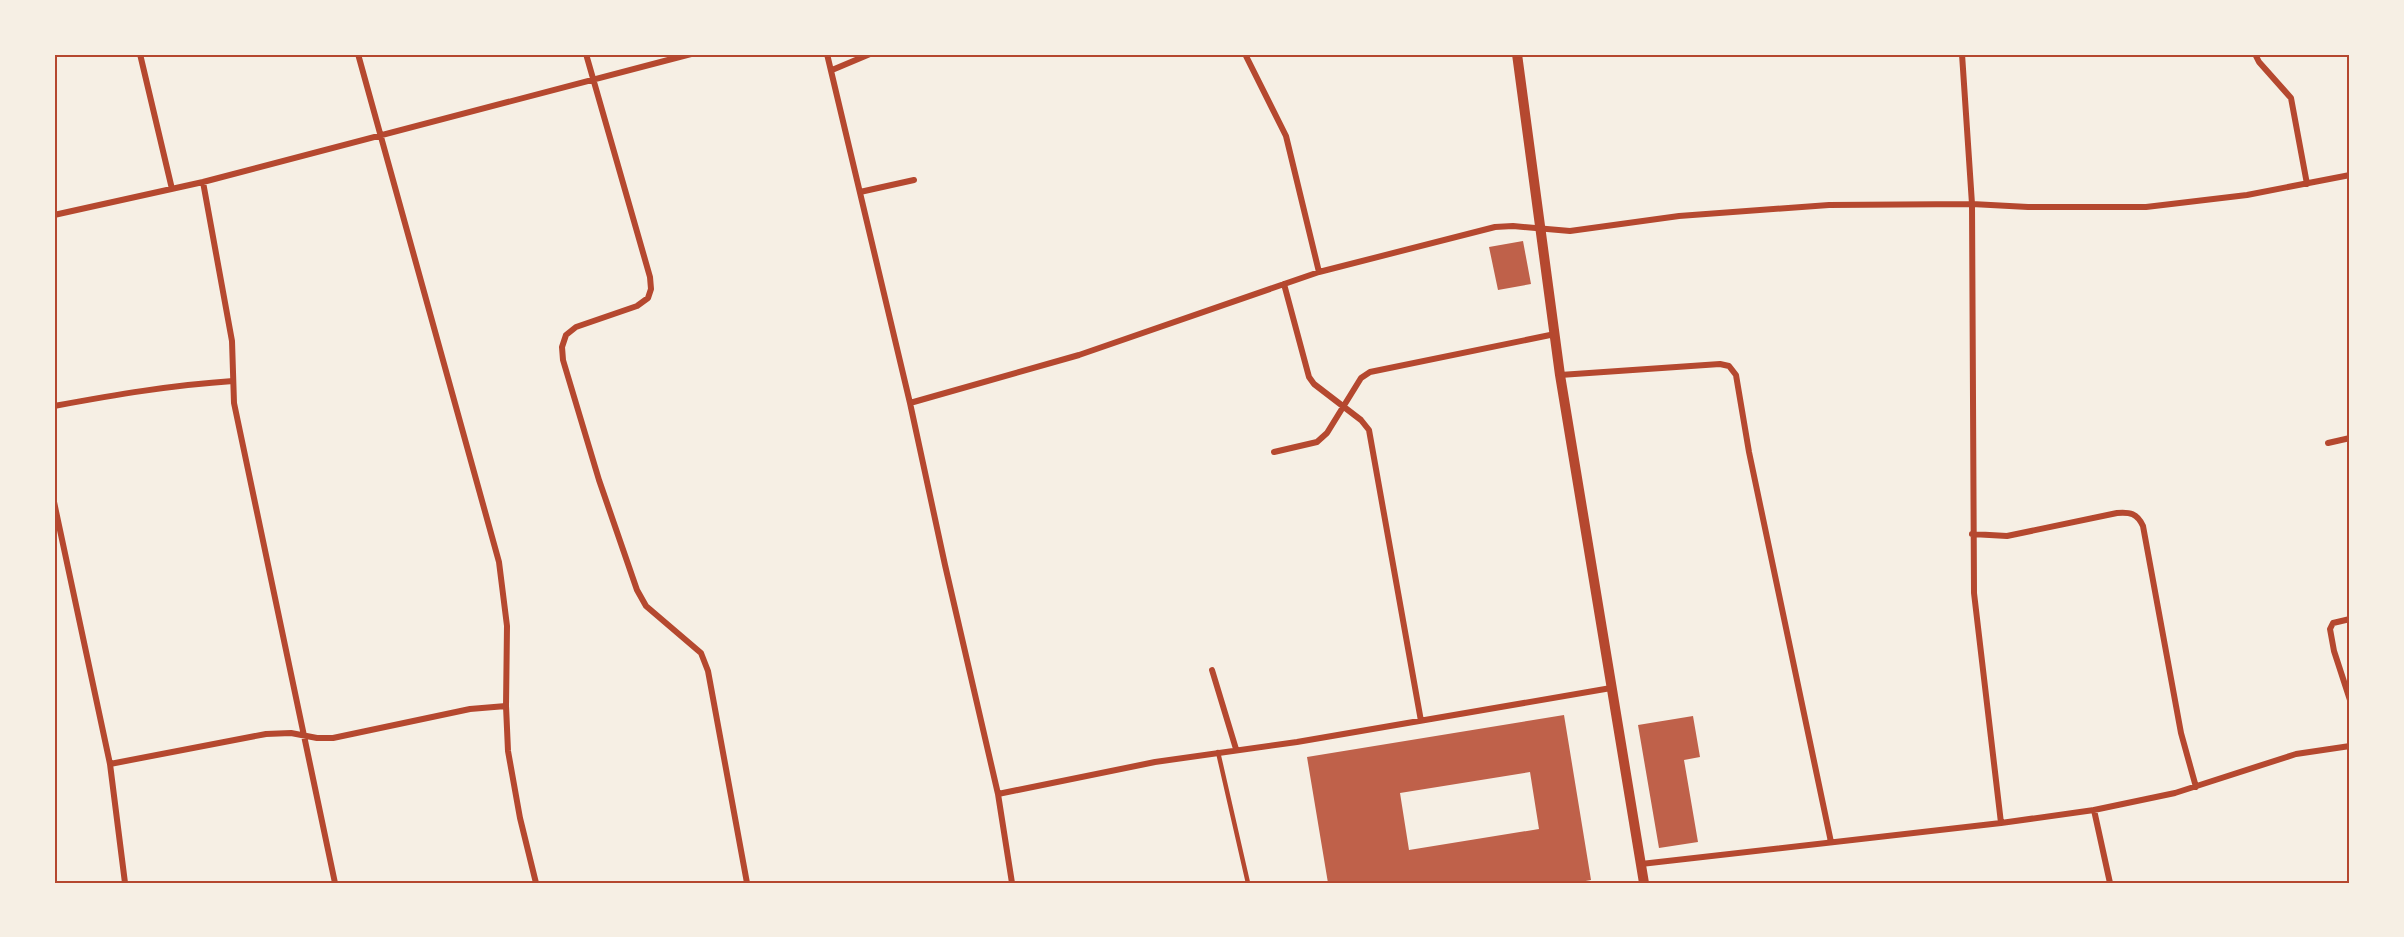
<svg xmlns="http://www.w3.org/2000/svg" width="2404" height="937" viewBox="0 0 2404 937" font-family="'Asap Condensed',sans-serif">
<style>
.building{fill:#bf614a;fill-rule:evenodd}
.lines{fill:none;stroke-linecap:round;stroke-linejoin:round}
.service{stroke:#b5482f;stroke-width:4.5}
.minor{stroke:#b5482f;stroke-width:6}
.tertiary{stroke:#b5482f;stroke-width:10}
.neatline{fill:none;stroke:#b5482f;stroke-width:2}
</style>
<rect width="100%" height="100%" fill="#f6efe4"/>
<!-- building -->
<path class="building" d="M1523 241 1531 284 1498 290 1489 247Z
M1564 715 1591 880 1575 883H1328L1307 757ZM1530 772 1539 829 1409 850 1400 793Z
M1693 716 1700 757 1684 760 1698 842 1659 848 1638 725Z"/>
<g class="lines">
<!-- service -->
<path class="service" d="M1218 752 1248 883"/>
<!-- minor -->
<path class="minor" d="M140 54 172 189
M358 54 499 562 507 626 506 706 508 751 520 818 536 883
M586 54 650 277 651 289 648 298 637 306 576 327 566 335 562 347 563 360 599 480 637 590 646 606 701 653 708 671 747 883
M827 54 910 403 945 565 998 794 1012 883
M1245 54 1286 136 1319 272
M1962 54 1972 204 1974 593 2001 823
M2255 54 2259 62 2291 98 2307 184
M832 70 870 54
M203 182 232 341 234 403 335 883
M860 192 914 180
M54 215 203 182 691 54
M1284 284 1309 377 1314 384 1361 420 1369 430 1421 721
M1560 375 1720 364 1729 366 1736 375 1749 452 1831 842
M910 403 1079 355 1319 272 1495 227 1513 226 1570 231 1679 216 1829 205 1972 204 2028 207H2146L2247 195 2350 175
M54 406C114 395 172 385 233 381
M2328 443 2350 438
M1274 452 1317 442 1327 433 1361 378 1370 372 1555 334
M54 502 110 764 125 883
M1972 534 2007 536 2117 513C2130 512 2137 513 2143 526L2181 733 2196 787
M2350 619 2333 623 2330 629 2334 651 2350 700
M1212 670 1236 749
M110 764 266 734 291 733 317 738H333L470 709 506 706
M998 794 1155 762 1297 742 1611 688
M2094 810 2110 883
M1641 864 2001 823 2094 810 2175 793 2296 754 2350 746"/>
<!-- tertiary -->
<path class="tertiary" d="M1517 54 1560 375 1644 883"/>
</g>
<!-- border -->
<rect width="2404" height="937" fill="none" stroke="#f6efe4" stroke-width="111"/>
<rect x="56" y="56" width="2292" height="826" class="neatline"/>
</svg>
